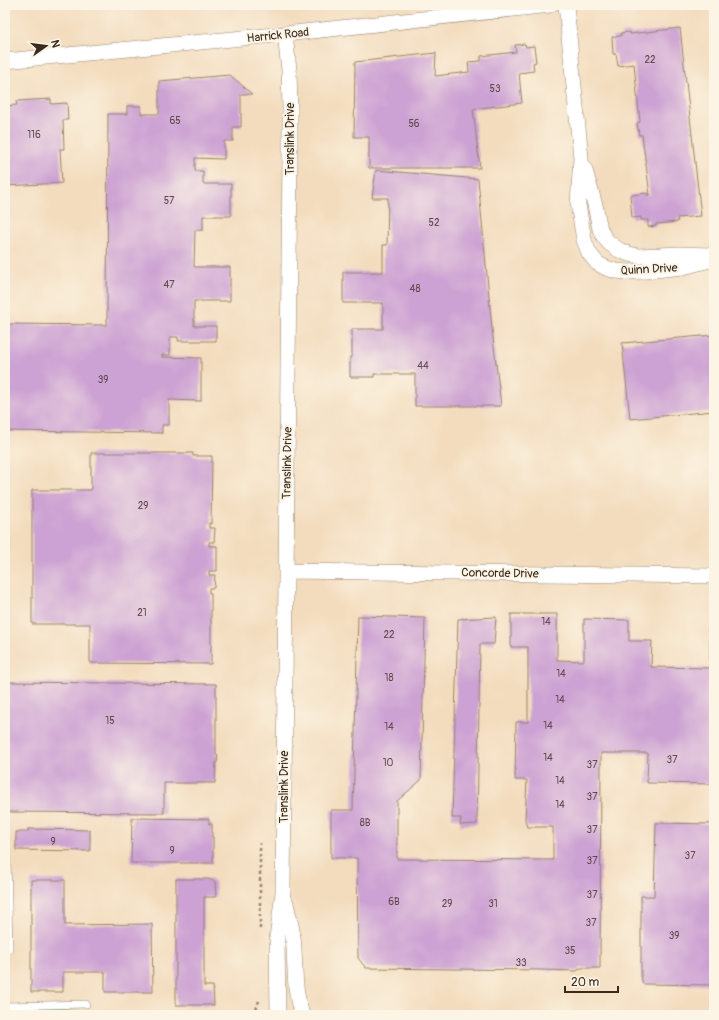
<svg xmlns="http://www.w3.org/2000/svg" width="719" height="1020" viewBox="0 0 719 1020" font-family="Pangolin,sans-serif">
<style>
.green{fill:#88d695;stroke:#62805a}
.building{fill:#cca1d3}
.lines{fill:none;stroke-linecap:round;stroke-linejoin:round}
.lane-casing{stroke:#97836e;stroke-width:8}
.street-casing{stroke:#97836e;stroke-width:16}
.path{stroke:#97836e;stroke-width:2.5;stroke-dasharray:3 3;stroke-linecap:butt}
.lane{stroke:#fff;stroke-width:7}
.street{stroke:#fff;stroke-width:15}
.labels{text-anchor:middle;stroke-width:4;stroke-linejoin:round;paint-order:stroke}
.number-label{font-size:10px;fill:#5f484b}
.street-label{font-size:12px;fill:#3b2a1e;stroke:#fcf5e5}
</style>
<rect width="100%" height="100%" fill="#fcf5e5"/>
<filter id="ink" filterUnits="userSpaceOnUse"><feTurbulence type="fractalNoise" baseFrequency=".025" numOctaves="2"/><feDisplacementMap in="SourceGraphic" scale="8" xChannelSelector="R" yChannelSelector="G"/><feConvolveMatrix kernelMatrix="1 2 1 2 8 2 1 2 1" color-interpolation-filters="sRGB"/></filter>
<filter id="wash" filterUnits="userSpaceOnUse"><feTurbulence type="fractalNoise" baseFrequency=".012" numOctaves="4" result="noise"/><feDisplacementMap in="SourceGraphic" scale="16" xChannelSelector="R" yChannelSelector="G"/><feGaussianBlur stdDeviation="0.9" result="paint"/><feColorMatrix in="noise" values="0 0 0 0 0 0 0 0 0 0 0 0 0 0 0 0 0 1.4 0 .05"/><feComposite in="paint" operator="in"/></filter>
<g filter="url(#wash)">
<rect width="100%" height="100%" fill="#f3dcbd"/>
<!-- green -->
<path class="green" d="M26 1012H81L86 1015H20Z"/>
<g id="blocks">
<!-- building -->
<path class="building" d="M680 28 701 216 677 218 678 222 656 224V226L648 227V220H641V217L632 218 630 195 647 193V195H650L642 135H639L637 123 640 122 634 64 618 66 616 54H613L612 37 621 36V33L630 32V34Z
M525 44 526 47 534 46 536 62 533 63 534 71 519 73 522 103 473 109 480 168H369V137H354L355 62 436 53 435 76 469 72 468 62 481 61V56L516 52 515 45Z
M230 75 252 94H241V127H233V141H224V159L195 158V171H203V184H231V216H203V230H195L194 267H230V301H194V326H216V341H178V337H170V355H162V357L201 358V401L169 400V425H162V433L5 431V324L107 325 108 114H127V106H141V114H159V81Z
M51 99V104L67 103 68 120H63L64 149H60L62 183 5 186V106L17 105 16 101Z
M376 170 478 179 492 329 501 406H415V374H374V377H350V357H352V329H383V303H343V272H383V245H387L388 198H372Z
M714 335V411L630 419 622 343Z
M91 453H193V456H212L211 524 209 523V528H215L214 542H209V546H217V571H209V575H215L214 588H209V593H211V664L90 663V624H32V490H91Z
M511 614H557V660L584 661V619L629 620V641H652L651 667 710 668V630H714V784L647 783 648 753H601L600 968H580L577 971 542 970 366 968 358 958 357 858H331V810H353L358 616 425 618 421 780 397 801V859L553 860V827H527L525 820 527 780H515L516 722H528V647H511Z
M496 617 494 644H480L477 824 460 825 461 818H452L458 619Z
M5 682 216 684V755H218L217 762H216L215 783H164V813L5 812Z
M132 818 209 819V824H212V837H213V863H131Z
M656 823 714 824V985L643 984 641 976V896H654Z
M28 829 90 830V851L16 850V832H28Z
M176 879H209L215 882 216 897H204V986H213L214 1005H176Z
M31 880H65V925L152 924 153 992H105V972H63V992H31Z"/>
</g>
</g>
<g filter="url(#ink)">
<use href="#blocks" fill-opacity="0" stroke="#97836e" stroke-width="1"/>
<g class="lines">
<!-- lane casing -->
<g class="lane-casing">
<path id="lane" d="M5 838 7 860 9 948
M5 1006 86 1004"/>
</g>
<!-- street casing -->
<g class="street-casing">
<path id="street" d="M566 5 581 158 578 204 584 240 589 253 597 263 606 268 616 271 628 272 646 271 683 267 714 259
M5 61 285 34 550 5
M584 167 595 205 600 229 604 237 609 243 619 250 629 254 639 256 679 254 711 255
M286 571 714 576
M286 903C288 914 292 926 293 937 296 964 293 989 302 1015
M278 1015 277 938 283 893 290 157V109L289 70 285 34"/>
</g>
<!-- path -->
<path class="path" d="M260 929V843
M254 1015 260 998"/>
<!-- lane -->
<use href="#lane" class="lane"/>
<!-- street -->
<use href="#street" class="street"/>
</g>
</g>
<g class="labels">
<!-- number labels -->
<g class="number-label">
<text x="650" y="63">22</text>
<text x="495" y="92">53</text>
<text x="175" y="124">65</text>
<text x="414" y="127">56</text>
<text x="34" y="138">116</text>
<text x="169" y="204">57</text>
<text x="434" y="226">52</text>
<text x="169" y="288">47</text>
<text x="415" y="292">48</text>
<text x="423" y="369">44</text>
<text x="103" y="383">39</text>
<text x="143" y="509">29</text>
<text x="142" y="616">21</text>
<text x="546" y="625">14</text>
<text x="389" y="638">22</text>
<text x="561" y="677">14</text>
<text x="389" y="681">18</text>
<text x="560" y="703">14</text>
<text x="110" y="724">15</text>
<text x="548" y="729">14</text>
<text x="389" y="730">14</text>
<text x="548" y="761">14</text>
<text x="672" y="763">37</text>
<text x="388" y="766">10</text>
<text x="592" y="768">37</text>
<text x="560" y="784">14</text>
<text x="592" y="800">37</text>
<text x="560" y="808">14</text>
<text x="365" y="826">8B</text>
<text x="592" y="833">37</text>
<text x="53" y="845">9</text>
<text x="172" y="854">9</text>
<text x="690" y="859">37</text>
<text x="592" y="864">37</text>
<text x="592" y="898">37</text>
<text x="394" y="905">6B</text>
<text x="447" y="907">29</text>
<text x="493" y="907">31</text>
<text x="591" y="926">37</text>
<text x="674" y="939">39</text>
<text x="570" y="954">35</text>
<text x="521" y="966">33</text>
</g>
<!-- street labels -->
<g class="street-label">
<text transform="translate(278 35) rotate(-6)" y="4">Harrick Road</text>
<text transform="translate(290 139) rotate(-90)" y="4">Translink Drive</text>
<text transform="translate(649 269) rotate(-3)" y="4">Quinn Drive</text>
<text transform="translate(287 463) rotate(-89)" y="4">Translink Drive</text>
<text transform="translate(500 573) rotate(1)" y="4">Concorde Drive</text>
<text transform="translate(284 787) rotate(-90)" y="4">Translink Drive</text>
</g>
</g>
<!-- margin -->
<rect width="719" height="1020" fill="none" stroke="#fcf5e5" stroke-width="20"/>
<!-- north arrow -->
<g transform="translate(46 46) rotate(76)" stroke="#fcf5e5" stroke-width="3" paint-order="stroke">
<path d="M0-3L7 15L0 10L-7 15Z" fill="#3b2a1e"/>
<text y="-6" font-size="11" font-weight="bold" text-anchor="middle" fill="#3b2a1e">N</text>
</g>
<!-- scale -->
<path d="M565 986v6h53v-6" fill="none" stroke="#3b2a1e" stroke-width="2"/>
<text x="571" y="986" font-size="12" fill="#3b2a1e" stroke="#fcf5e5" stroke-width="3" paint-order="stroke">20 m</text>
</svg>
